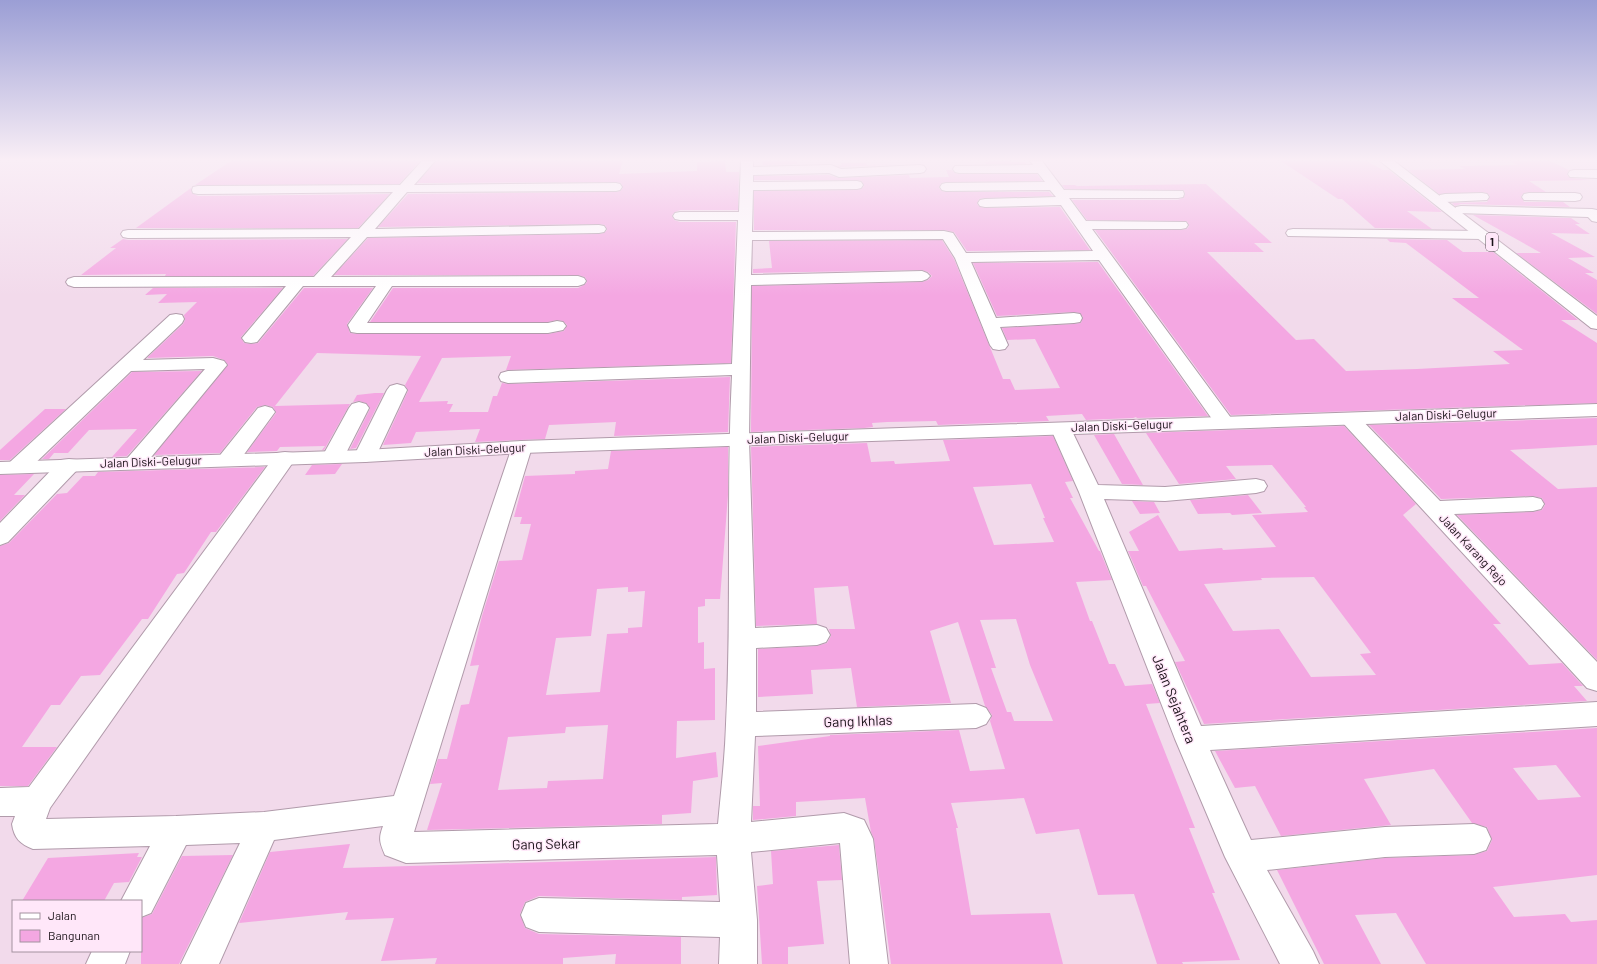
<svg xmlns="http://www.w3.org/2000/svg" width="1597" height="964" viewBox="0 0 1597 964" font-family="Barlow,sans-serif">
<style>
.building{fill:#f4a7e2;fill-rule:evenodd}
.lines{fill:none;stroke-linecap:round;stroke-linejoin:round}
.minor-casing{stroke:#b19bab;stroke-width:2}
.major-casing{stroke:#b19bab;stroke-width:2}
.highway-casing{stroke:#b19bab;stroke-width:2}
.minor{fill:#fff;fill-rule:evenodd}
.major{fill:#fff;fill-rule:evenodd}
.highway{fill:#fff;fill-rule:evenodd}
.labels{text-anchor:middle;stroke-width:3;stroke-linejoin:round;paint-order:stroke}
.shield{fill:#ffe7f9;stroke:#5f525c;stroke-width:1}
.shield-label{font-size:11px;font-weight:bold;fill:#1a1218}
.street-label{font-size:12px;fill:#1a1218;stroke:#ffe7f9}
.near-street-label{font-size:14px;fill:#1a1218;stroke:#ffe7f9}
</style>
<rect width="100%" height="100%" fill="#f2daeb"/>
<!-- building -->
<path class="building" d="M231 161H420L399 184 195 185Z
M436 161H623L619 174 697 171V162L725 161 726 172H739L738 210H680L675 212 672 215 674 220 680 222H736L731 363 506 370 511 356 442 358 419 402 448 401 447 404H453L449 412H488L493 396H497L502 383 508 384 730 377 728 432 614 436 616 422 549 425 545 439 475 442 480 429 416 432 411 443 383 445 408 391 405 385 421 356 317 353 275 406 350 404 324 450H322L325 446 280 447 277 451 247 452 276 413 273 407 265 405 257 407 220 453 154 455 228 365 224 360 213 356 147 358 183 324 185 320 184 315 197 302 158 303 167 294 145 295 153 288H283L241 337 244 343 251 344 258 343 304 288H373L347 324 350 333 357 334H548L564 331 567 325 563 321 557 320 548 322H370L393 288H578L584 285 587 282 585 277 578 275H334L368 238 599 234 604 233 607 230 605 225 599 224 378 227 408 194 616 192 620 191 623 188 621 183 616 182 417 183Z
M762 161H797V164L763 165Z
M988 161H1010L1011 162H1025L1026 164H986L985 162H989Z
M1281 161H1366L1383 170H1389L1442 212 1407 211 1432 229 1375 228 1342 199H1338Z
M1510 161H1550L1569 170 1567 175 1570 178 1591 180 1529 181 1546 192H1529L1524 193 1521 196 1524 202H1563L1570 207 1461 204 1455 206 1452 203 1487 202 1490 196 1487 193 1482 192 1439 194 1408 170 1465 169 1459 166 1517 165Z
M841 163H866L867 165 902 164 841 167 837 166 842 165Z
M946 170H952L955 173 959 174H1037L1042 181 946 182 941 183 939 188 942 191 946 192H1049L1053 196 985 198 979 199 977 204 980 207 985 208 1060 207 1090 250 967 251 954 232 944 230H754V191L857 190 861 189 864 186 862 181 857 180H754V176L829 175 839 178 909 175 910 178 949 177Z
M1206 184 1272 243H1254L1264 252H1207L1296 340 1314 339 1346 371 1417 369 1510 364 1493 351 1523 350 1452 298H1479L1406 243 1390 242 1387 239 1447 240 1463 252H1493L1578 320H1561L1597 343V403L1231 415 1095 230H1181L1187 229 1189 226 1187 221 1087 220 1072 200H1178L1184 197 1185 194 1184 190 1065 189 1062 185H1075L1077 186Z
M191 188 192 193 198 196 390 194 358 228H136Z
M1473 215 1571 218 1580 224H1575L1590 234 1551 233 1595 257 1568 258 1594 273H1585L1597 280V314L1516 253H1541Z
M123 239 128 240 348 239 313 276H165L166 274 81 275 116 248H110Z
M942 240 954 259 1003 379H1010L1015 390 1060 388 1035 339 1007 340 1002 328 1074 324 1081 323 1083 317 1080 313 1074 312 997 316 973 263 1098 262 1208 416 1137 418 1136 417 1133 418 1086 420 1082 414 1046 416 1049 421 938 425 936 421 887 422 872 423 873 427 864 428 751 432 752 286 922 282 928 280 932 276 928 272 922 270 753 273V269L772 268 769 241Z
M202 371 127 456 112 457 137 429 89 430 68 453H54L49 459H42L132 372Z
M375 393H384L356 448 350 449 370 409 366 403 359 401 353 402 357 395Z
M45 409H66L10 460H0V450Z
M1597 418V445L1510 450 1558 489 1597 487V660L1457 515 1533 512 1542 510 1545 505 1542 498 1533 496 1441 499 1369 425Z
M1344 426 1416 504 1403 515 1501 624H1493L1529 665 1562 663 1583 686H1574L1587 701 1204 724 1175 662 1185 661 1146 586H1143L1128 551H1139L1129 532 1158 515 1179 551 1222 548 1223 550 1276 547 1252 515 1308 512 1304 507H1306L1272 465 1226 466 1236 479 1179 484 1146 433ZM1314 577 1371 653 1360 654 1376 675 1311 677 1279 629 1233 631 1204 584 1262 580 1261 578Z
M1114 434 1143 485 1122 484 1094 435Z
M1053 436 1073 481 1065 482 1073 498H1070L1099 551H1100L1112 580 1076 582 1090 621H1092L1109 664H1115L1125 686 1152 684 1160 703 1146 704 1195 828H1189L1215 893H1212L1240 960 1182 962 1183 964H1157L1134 894 1098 895 1079 829 1036 834 1024 798 951 803 958 828H956L971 915 1050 913 1063 964H891L874 839 871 832 865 798 796 802V816L753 820V806H760L758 746 830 736V735L959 730 970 771 1005 769 990 721 992 715 985 706 958 622 930 631 951 703 857 707 851 668 811 670 813 694 758 697V649L817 646 827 643 831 636 829 629H855L848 586 814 588 817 624 756 626 751 447 867 443 871 462 894 461 895 464 950 461 943 440ZM1031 484 1045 518H1043L1054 542 994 545 973 487ZM1016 619 1030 665 1053 721H1014L1011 712H1007L991 668H996L980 620Z
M728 447V495L720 599H705V606L698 607V643L704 642V669L715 668V720L677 721 676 758 716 752 718 777 693 781 691 813 662 815V824L427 830 442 783 430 784 438 759H447L461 705 469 704 479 665 470 666 482 616 499 561 522 560 531 524H520L522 517H514L525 476 575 474V471L608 469 611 451ZM628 587V592L645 591 642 627 628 628V633L607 634 600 692 546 695 556 638 591 636 597 589ZM608 725 603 779 548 781 547 788 498 790 508 737 565 733 566 727Z
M342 464 335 474 305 475 312 465Z
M265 467 216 532H211L184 573 177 574 148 619H142L100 675 81 676 60 705H51L22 747H57L28 786H0V546L9 543 57 494 67 493 83 476H95L98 472Z
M34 474 14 495H25L0 521V475Z
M1248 495 1262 513 1232 515 1230 513 1198 514 1190 500Z
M1132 501 1154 502 1160 513 1140 514Z
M1597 728V875L1493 887 1514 917 1565 914 1571 922 1597 920V964H1426L1396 913 1355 915 1381 964H1324L1277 870 1385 858 1474 855 1487 851 1492 840 1487 827 1472 823 1434 769 1364 779 1391 825 1281 836 1255 786 1235 788 1215 751ZM1556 765 1581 797 1538 800 1513 768Z
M350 844 343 868 716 857 717 895 682 897V900L539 896 525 902 520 914 525 928 539 934 681 937V964H615L616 954 563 958V964H435L437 958 381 961 394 918 345 920 348 912 239 923 270 852Z
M839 845 842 880 817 881 824 944 788 947V964H762L757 886 773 884 771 851Z
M139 853 137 857H142L129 882 114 883 104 901H22L48 858Z
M233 855 179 964H141V918L152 914 182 856Z"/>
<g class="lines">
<!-- minor casing -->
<g class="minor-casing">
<path id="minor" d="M422 161H435L414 185 616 183 620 184 622 187 620 190 616 191 407 192 375 229 599 225 604 226 606 229 604 232 599 233 367 237 331 277 578 276 584 278 586 281 584 284 578 286H392L367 323H548L557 321 563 322 566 326 563 330 548 333H357L351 332 348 325 376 286H303L257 342 251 343 245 342 242 338 286 286 74 287 68 285 66 282 68 279 74 277H314L351 237 128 238 123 237 121 234 123 231 128 230 359 229 393 192 198 194 193 193 192 190 193 187 198 186 400 185Z
M741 161H753V167L831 165 841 169 920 165 924 166 926 169 924 172 920 173 839 177 829 173 753 175V182L857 181 861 182 863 185 861 188 857 189 753 190 752 232 944 231 953 233 966 253 1093 251 1061 205 985 207 980 206 978 203 980 200 985 199 1056 197 1050 190 946 191 942 190 940 187 942 184 946 183 1045 182 1038 173H959L955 172 953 169 955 166 1033 165 1030 161H1042L1064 190 1183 191 1184 194 1183 197 1178 198H1069L1086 221 1186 222 1188 225 1186 228 1181 229H1092L1234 422 1231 426 1224 428 1217 426 1099 260 971 262 996 318 1074 313 1080 314 1082 318 1080 322 1074 323 1000 327 1008 345 1005 349 999 350 993 349 990 345 955 258 943 239 752 240 751 275 922 271 927 273 930 276 927 279 922 281 751 285 749 440 755 628 817 625 826 628 830 635 826 642 817 645 756 648V712L976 704 986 708 991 716 986 724 976 728 755 736 751 822 844 813 864 820 873 839 888 964H850L840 843 751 852 757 920V964H719L720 937 539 932 526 927 521 915 526 903 539 898 720 902 717 855 406 863 385 855C380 843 378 839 383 826L274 840 219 964H181L240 843 186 845 151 913 141 917V901H121L150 846 33 849C20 844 14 838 12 824L15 816H0V788L29 787 277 453 285 452 293 453 296 458 50 808 46 819 176 816 264 812 394 796 512 447 515 443 522 441 529 443 532 447 414 832 718 824C721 791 725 758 726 724 732 608 726 491 732 375L508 383 501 381 499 377 501 373 508 371 732 364 738 220H680L675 219 673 216 675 213 680 212H739Z
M1574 170H1597V178L1570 177 1568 174 1570 171Z
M1482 193 1487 194 1489 197 1487 200 1445 202 1440 201 1438 198 1440 195 1445 194Z
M1529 193H1575L1580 194 1582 197 1580 200 1575 201 1524 200 1522 197 1524 194Z
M1461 206 1592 209 1597 210V222L1592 221 1588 217 1456 213 1454 210 1456 207Z
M1293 229 1482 231 1487 232 1489 235 1487 238 1482 239 1288 236 1286 233 1288 230Z
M176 314 182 315 184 319 182 323 143 360 213 358 224 361 227 365 143 467 135 468 127 467 124 462 205 369 131 371 26 472 18 473 10 472 7 467 10 462 170 315Z
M397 384 404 386 407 390 376 456 372 460 365 462 358 460 354 456 387 390 390 386Z
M359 402 366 404 369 408 344 457 340 461 333 463 326 461 322 457 349 408 352 404Z
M265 406 272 408 275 412 237 464 229 465 221 464 218 459 221 454 258 408Z
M1350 413 1357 415 1440 501 1533 497 1541 499 1544 504 1541 509 1533 511 1454 514 1597 662V691L1587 688 1343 423 1340 419 1343 415Z
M1061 423 1068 425 1071 429 1098 485 1165 487 1256 479 1264 481 1267 486 1264 491 1256 493 1165 501 1104 499 1201 726 1597 702V726L1210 750 1251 840 1385 827 1474 824 1486 828 1491 839 1486 850 1474 854 1385 857 1267 870 1313 951 1319 964H1280L1225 857 1175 739 1079 492 1051 429 1054 425Z
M69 459 77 460 80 465 77 470 8 542 0 545V523L61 460Z
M92 951H130L125 964H86Z"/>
</g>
<!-- major casing -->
<g class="major-casing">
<path id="major" d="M1597 404V416L522 453 365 462 0 474V462L365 450 522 441Z"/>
</g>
<!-- highway casing -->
<g class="highway-casing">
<path id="highway" d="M1380 161H1394L1597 316V329L1591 328Z"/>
</g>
<!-- minor -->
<use href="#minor" class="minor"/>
<!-- major -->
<use href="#major" class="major"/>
<!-- highway -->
<use href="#highway" class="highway"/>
</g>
<!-- sky -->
<linearGradient id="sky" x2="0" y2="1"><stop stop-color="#9b9ed5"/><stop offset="0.54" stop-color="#f9eef6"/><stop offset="1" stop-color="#f9eef6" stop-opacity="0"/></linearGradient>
<rect width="1597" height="296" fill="url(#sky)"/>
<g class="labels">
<!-- shield labels -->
<rect class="shield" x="1486" y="233" width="12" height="18" rx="3"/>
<g class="shield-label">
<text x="1492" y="246">1</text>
</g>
<!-- street labels -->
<g class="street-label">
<text transform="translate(1446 415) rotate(-2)" y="4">Jalan Diski–Gelugur</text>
<text transform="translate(1122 426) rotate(-2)" y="4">Jalan Diski–Gelugur</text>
<text transform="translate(798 438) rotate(-2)" y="4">Jalan Diski–Gelugur</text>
<text transform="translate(475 450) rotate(-3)" y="4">Jalan Diski–Gelugur</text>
<text transform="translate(151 462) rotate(-2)" y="4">Jalan Diski–Gelugur</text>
<text transform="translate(1473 550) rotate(47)" y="4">Jalan Karang Rejo</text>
</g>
<!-- near-street labels -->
<g class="near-street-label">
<text transform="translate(1174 699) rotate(68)" y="5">Jalan Sejahtera</text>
<text transform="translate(858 721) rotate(-2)" y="5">Gang Ikhlas</text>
<text transform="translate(546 844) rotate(-1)" y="5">Gang Sekar</text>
</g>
</g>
<!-- legend -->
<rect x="12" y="900" width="130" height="52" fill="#ffe7f9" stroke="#a3929f"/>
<rect x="20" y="913" width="20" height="6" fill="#ffffff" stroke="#a3929f"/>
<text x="48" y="920" font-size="12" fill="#1a1218">Jalan</text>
<rect x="20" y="930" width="20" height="12" fill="#f4a7e2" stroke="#a3929f"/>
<text x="48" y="940" font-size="12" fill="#1a1218">Bangunan</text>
</svg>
